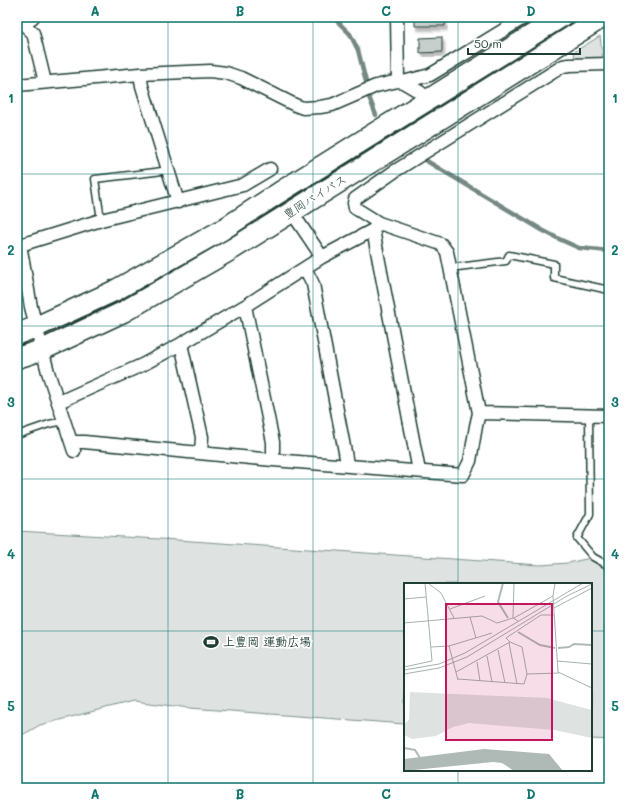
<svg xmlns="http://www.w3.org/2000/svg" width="626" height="805" viewBox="0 0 626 805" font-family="Mali,'Klee One',sans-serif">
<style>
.green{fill:#dee3e2;stroke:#7e908b}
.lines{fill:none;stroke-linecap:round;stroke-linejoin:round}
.stream{stroke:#758883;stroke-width:4.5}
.building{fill:#c7cfcc;stroke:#1f3d34;filter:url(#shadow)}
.service-casing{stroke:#1f3d34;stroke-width:9}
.minor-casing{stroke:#1f3d34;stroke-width:15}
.trunk-casing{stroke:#1f3d34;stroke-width:23}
.service{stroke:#fff;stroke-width:6}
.minor{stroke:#fff;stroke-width:12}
.trunk{stroke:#fff;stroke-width:20}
.grid{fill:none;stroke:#0f766e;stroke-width:1;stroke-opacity:0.55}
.labels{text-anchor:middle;stroke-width:3.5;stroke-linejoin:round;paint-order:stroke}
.street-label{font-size:12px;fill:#1f3d34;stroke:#fff}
.poi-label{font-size:12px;font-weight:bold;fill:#1f3d34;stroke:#fff;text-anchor:start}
.inset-river{fill:none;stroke:#afbab7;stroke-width:2}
.inset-road{fill:none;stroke:#a5b1ae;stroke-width:1}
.view{fill:#c2185b;fill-opacity:0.15;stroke:#c2185b;stroke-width:2}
.inset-edge{fill:none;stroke:#1f3d34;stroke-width:2}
.neatline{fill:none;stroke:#0f766e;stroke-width:1.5}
.grid-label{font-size:13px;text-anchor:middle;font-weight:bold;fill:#0f766e}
</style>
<defs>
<filter id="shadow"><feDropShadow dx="2.5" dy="4.5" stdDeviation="1" flood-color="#0004"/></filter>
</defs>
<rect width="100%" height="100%" fill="#fff"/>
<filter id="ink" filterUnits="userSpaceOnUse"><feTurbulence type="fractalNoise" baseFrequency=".025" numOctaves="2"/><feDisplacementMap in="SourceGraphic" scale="8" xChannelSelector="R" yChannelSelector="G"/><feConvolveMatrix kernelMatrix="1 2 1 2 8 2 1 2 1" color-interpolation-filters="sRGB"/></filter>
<g filter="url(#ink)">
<!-- green -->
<path class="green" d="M600 36 603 59 576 61 575 59 574 52Z
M17 531 177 540 540 565 568 563 599 556 609 560V740L591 739V584H405V724L190 708 133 701 40 725 17 738Z"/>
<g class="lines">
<!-- stream -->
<path class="stream" d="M333 17 350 34 358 50 366 82
M369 97 376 115
M425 160 542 230 559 239 579 248 609 251"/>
</g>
<!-- building -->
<path class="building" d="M415 17H445V26H415Z
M442 37V52L420 53V38Z"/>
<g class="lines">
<!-- service casing -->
<g class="service-casing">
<path id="service" d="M101 220 95 179 155 172 168 170
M450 268 506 261 509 255 554 264V278L609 290
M589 416 590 514 577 538 593 557 609 566
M17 435 49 424 65 421"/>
</g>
<!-- minor casing -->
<g class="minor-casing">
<path id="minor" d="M397 17 398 81
M17 18 33 33 45 82
M23 24 33 17
M140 74 142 86 178 202
M403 82 430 75 525 17
M17 85 140 74 210 71 226 73 241 78 295 105 303 108 320 107 332 105 376 86 398 81 403 82 420 92 430 100
M291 211 322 257
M379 223 355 208 354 203 355 199 395 171 563 66 569 65 609 64
M373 230 419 471
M20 245 23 261 31 307 48 372 74 451
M17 246 101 220 243 185 270 169
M305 268 313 284 345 452 347 465
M245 306 273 442V460
M181 344 202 437 201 453
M59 402 142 365 181 344 245 306 322 257 373 230 379 223 441 244 447 252 479 413 476 426 470 461 463 475 273 460 84 442H72
M479 413 609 416"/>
</g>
<!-- trunk casing -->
<g class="trunk-casing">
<path id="trunk" d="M17 334 36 327 114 291 222 230 280 192 561 17
M17 358 42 350 123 312 234 248 603 17"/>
</g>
<!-- service -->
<use href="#service" class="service"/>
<!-- minor -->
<use href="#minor" class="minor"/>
<!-- trunk -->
<use href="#trunk" class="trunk"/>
</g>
</g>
<!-- grid -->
<path class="grid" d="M168 17V788M313 17V788M458 17V584M17 174H609M17 326H609M17 479H609M17 631H405M591 631H609M458 770V788"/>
<!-- icons -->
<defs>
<g id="stadium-bare" transform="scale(1.2)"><path d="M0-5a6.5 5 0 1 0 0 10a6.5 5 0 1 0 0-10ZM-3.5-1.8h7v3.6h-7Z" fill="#1f3d34" stroke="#fff" stroke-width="2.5" paint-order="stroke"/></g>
</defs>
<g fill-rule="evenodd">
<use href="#stadium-bare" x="211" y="642"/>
</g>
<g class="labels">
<!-- street labels -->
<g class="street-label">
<text transform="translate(315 197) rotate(-32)" y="4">豊岡バイパス</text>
</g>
<!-- poi labels -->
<g class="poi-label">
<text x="223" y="646">上豊岡 運動広場</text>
</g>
</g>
<!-- overview -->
<g transform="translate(404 583)">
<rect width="188" height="188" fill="#fff"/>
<path d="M6 109 143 115 188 127V155L150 147 65 140 49 144 32 153 8 156 0 152V141L5 137Z" fill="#dee3e2"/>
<path d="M80 166 145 171 159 188H110L98 180 89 179 0 188V176Z" fill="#afbab7"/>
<path class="inset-river" d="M99 0 94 19 104 35M114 49 136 62 151 65M154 65 165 64 170 61 188 62M0 165 11 167 16 175"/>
<path class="inset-road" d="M24 0 37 10 50 35M151 0 149 13 154 89 188 105M0 16 22 14M150 25 188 5M46 26 81 13M66 34 72 55M109 35 110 0M110 35 149 13M0 40 78 33 93 40 109 35 114 38M106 59 102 55 137 32H150M105 60 113 101M45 63 54 97M27 64 45 63 88 50M94 67 101 100M83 73 88 99M153 78 188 81M73 79 76 98M0 84 28 78 21 0M0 87 35 81 61 70 179 0M52 89 106 59 118 64 123 91 120 101 54 96M0 91 35 85 63 74 163 13 188 1M123 91 155 90"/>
<path class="view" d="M42 21H148V157H42Z"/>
<rect width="188" height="188" class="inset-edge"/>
</g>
<!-- margin -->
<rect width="626" height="805" fill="none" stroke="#fff" stroke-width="44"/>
<!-- scale -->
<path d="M468 48v6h112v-6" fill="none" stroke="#1f3d34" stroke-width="2"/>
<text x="474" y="48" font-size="12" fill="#1f3d34" stroke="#ffffff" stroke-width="3" paint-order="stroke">50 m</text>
<rect x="22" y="22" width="582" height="761" class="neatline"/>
<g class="grid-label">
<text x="95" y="16">A</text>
<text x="240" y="16">B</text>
<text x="386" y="16">C</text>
<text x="531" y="16">D</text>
<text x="11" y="103">1</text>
<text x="615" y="103">1</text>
<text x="11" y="255">2</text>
<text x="615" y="255">2</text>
<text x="11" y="407">3</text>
<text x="615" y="407">3</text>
<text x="11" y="559">4</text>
<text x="615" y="559">4</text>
<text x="11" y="711">5</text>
<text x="615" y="711">5</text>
<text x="95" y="799">A</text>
<text x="240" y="799">B</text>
<text x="386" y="799">C</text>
<text x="531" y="799">D</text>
</g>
</svg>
